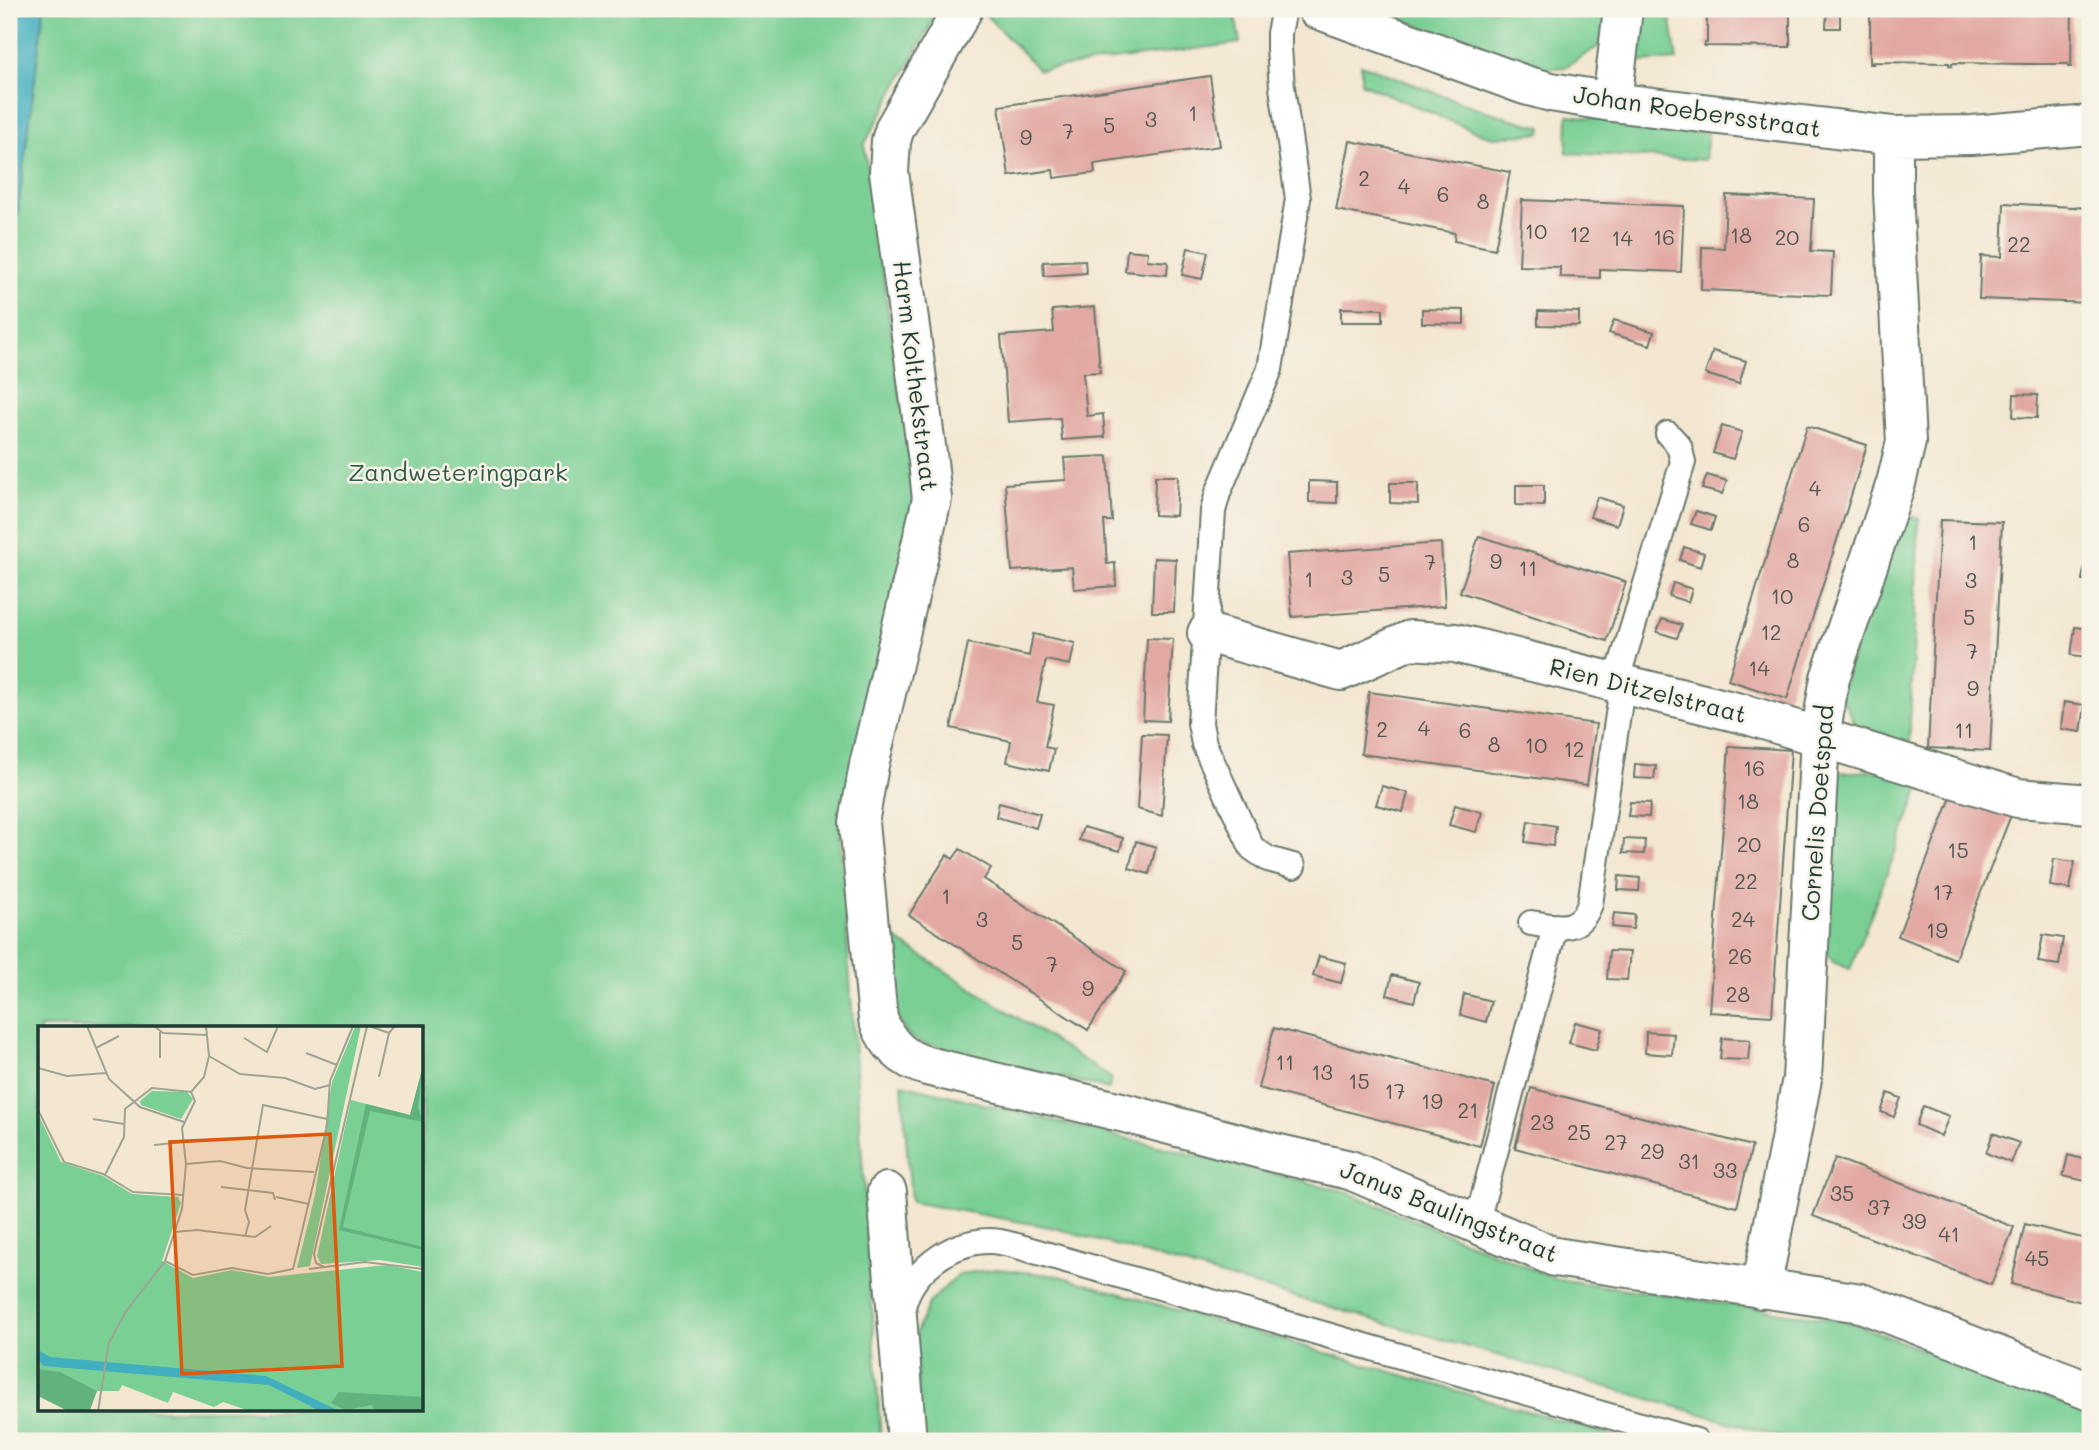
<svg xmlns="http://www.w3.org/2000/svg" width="2099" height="1450" viewBox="0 0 2099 1450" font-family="Mali,sans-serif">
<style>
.green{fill:#79cf94;stroke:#4c8664;stroke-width:2;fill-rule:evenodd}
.water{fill:#41afbf;stroke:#30767a;stroke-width:2}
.building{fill:#e2a8a3}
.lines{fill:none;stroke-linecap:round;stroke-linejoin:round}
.lane-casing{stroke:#69786b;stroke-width:28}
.street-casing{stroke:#69786b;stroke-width:42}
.lane{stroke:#fff;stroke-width:24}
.street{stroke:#fff;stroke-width:38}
.labels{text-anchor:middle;stroke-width:5;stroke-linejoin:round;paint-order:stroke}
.number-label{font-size:21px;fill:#505850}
.street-label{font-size:24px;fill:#1f3d34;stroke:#f7f3e8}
.park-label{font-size:24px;fill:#315a47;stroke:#f7f3e8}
.inset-road{fill:none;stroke:#9ea392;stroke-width:2}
.view{fill:#de580e;fill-opacity:0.15;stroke:#de580e;stroke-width:3.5}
.inset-edge{fill:none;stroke:#1f3d34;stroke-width:3.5}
</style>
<rect width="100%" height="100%" fill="#f7f3e8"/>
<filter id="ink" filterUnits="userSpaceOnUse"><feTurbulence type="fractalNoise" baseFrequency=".0143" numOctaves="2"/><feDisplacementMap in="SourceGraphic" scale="14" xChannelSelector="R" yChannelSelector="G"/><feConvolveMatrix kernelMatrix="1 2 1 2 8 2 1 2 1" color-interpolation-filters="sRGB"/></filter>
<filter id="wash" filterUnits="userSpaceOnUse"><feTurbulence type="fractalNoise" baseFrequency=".00686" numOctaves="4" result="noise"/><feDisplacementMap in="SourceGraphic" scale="28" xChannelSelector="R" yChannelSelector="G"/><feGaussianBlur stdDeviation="1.57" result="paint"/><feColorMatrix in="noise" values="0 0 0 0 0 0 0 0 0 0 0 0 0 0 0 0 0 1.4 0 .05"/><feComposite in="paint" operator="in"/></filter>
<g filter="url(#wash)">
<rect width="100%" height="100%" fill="#f3e7d1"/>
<!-- green -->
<path class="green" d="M9 9H940L864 145 915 496 840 832 881 1441H9ZM40 1028H422V1410H40Z
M983 9H1234L1240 43 1039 70 982 11Z
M1372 9H1608L1604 43 1565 67 1542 69Z
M1639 9H1669L1677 60 1638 62 1636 57Z
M1361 64C1421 87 1480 112 1542 127L1541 133 1493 137 1474 131 1361 83Z
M1568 115 1708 133 1705 160 1567 153Z
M1896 516 1919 518 1909 746 1857 729 1840 694Z
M1898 770 1923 780 1850 969 1833 962 1818 939 1831 773Z
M888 934 1111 1078 1109 1089 933 1046C927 1044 918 1042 913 1039 888 1022 890 961 888 934Z
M902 1084 1344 1191 1556 1279 1850 1322 2090 1414V1441H1795L1055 1228 911 1202Z
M998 1269 1059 1276 1631 1441H922L914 1337 929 1303 959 1274Z"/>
<!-- water -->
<path class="water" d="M9 9H44L9 280Z"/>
<g id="blocks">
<!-- building -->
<path class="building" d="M1707 9H1790V47L1704 46 1705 43H1707Z
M1827 9H1840V28H1826Z
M1870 9H2072L2071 67H2068V64H2030L1952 63V66L1949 65V63L1872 62 1873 64H1870Z
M1210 76 1220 146 1094 164 1095 173 1054 178 1053 170 1009 176 999 106Z
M1350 141 1510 172 1495 249 1454 241 1455 233 1336 210Z
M1726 195 1814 199 1811 251 1833 252 1831 295 1701 290 1702 247 1724 248Z
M1522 200 1684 206 1681 272 1600 269V278L1560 277V267L1519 266Z
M2004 203 2090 208V303L1979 299 1981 256 2002 257Z
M1188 248 1208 252 1202 279 1182 275Z
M1127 250 1148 252 1147 260 1168 262 1167 275 1125 271Z
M1085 260 1086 273 1044 276 1043 262Z
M1095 307 1100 372 1083 373 1087 416 1103 414 1105 437 1062 440 1060 418 1008 422 1001 336 1054 332 1052 310Z
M1341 308 1383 309V322H1341Z
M1422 309 1464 310V324L1422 323Z
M1538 311 1579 312V326L1538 325Z
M1614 320 1654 332 1650 345 1609 333Z
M1713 351 1746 361 1739 384 1705 374Z
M2014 394 2038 395 2037 418 2013 417Z
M1722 426 1742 432 1733 459 1713 453Z
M1807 426 1867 445 1787 699 1728 680Z
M1108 456 1112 521H1104L1107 564 1115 563 1116 586 1074 589 1072 567 1012 571 1005 484 1066 480 1064 458Z
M1707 475 1727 481 1722 494 1702 489Z
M1155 476H1178L1176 516 1154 515Z
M1309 481 1337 482V503L1309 502Z
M1390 483H1418V504L1390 503Z
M1516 485H1544V506L1516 505Z
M1597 497 1623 505 1617 525 1590 517Z
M1696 511 1715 517 1711 530 1691 524Z
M1940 520 2002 522 1990 751 1928 748Z
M1479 536 1626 582 1607 641 1460 592Z
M1441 543 1445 606 1292 617 1287 554Z
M1684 547 1704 553 1700 567 1680 560Z
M2087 552 2090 553V581L2082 580Z
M1154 558 1176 559 1174 612H1152Z
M1673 583 1692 589 1688 602 1669 596Z
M1662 619 1682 625 1677 638 1657 632Z
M2075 627 2090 629V657L2071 655Z
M1033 634 1075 643 1070 665 1046 660 1037 702 1054 705 1045 747 1054 749 1049 771 1007 762 1011 741 951 728 968 643 1029 656Z
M1147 638 1173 639 1168 721 1143 720Z
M1369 692 1596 724 1587 785 1361 754Z
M2064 702 2085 705 2081 732 2061 729Z
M1142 734 1167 735 1162 816 1137 809Z
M1729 746 1791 750 1772 1016 1709 1012Z
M1635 764 1656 766 1654 779 1634 778Z
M1382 786 1408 793 1403 812 1376 805Z
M1953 792 2011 815 1955 959 1898 936Z
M1630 802 1650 803 1649 817 1628 816Z
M999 803 1040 814 1036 828 996 817Z
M1455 805 1482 812 1476 832 1449 825Z
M1528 821 1556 826 1553 846 1525 842Z
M1083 827 1123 838 1120 851 1079 840Z
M1624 839 1645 840 1644 854 1623 853Z
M1136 841 1156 847 1149 874 1129 868Z
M960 849 991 868 984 879 1126 971 1088 1030 909 915 947 855 953 859Z
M2054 859 2075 862 2070 889 2050 886Z
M1619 876 1640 878 1639 891 1618 890Z
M1614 913 1635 915 1633 929 1612 927Z
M2043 935 2063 938 2059 965 2038 962Z
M1609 951 1630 952 1627 980 1607 979Z
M1319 956 1346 963 1341 983 1313 976Z
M1392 975 1419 982 1414 1002 1387 995Z
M1464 994 1491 1001 1486 1022 1460 1015Z
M1575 1022 1602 1029 1596 1050 1569 1043Z
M1274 1028 1495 1086 1480 1146 1258 1088Z
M1646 1032 1674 1034 1672 1055 1645 1053Z
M1722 1038 1750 1040 1748 1060 1720 1059Z
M1531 1088 1752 1146 1737 1207 1515 1148Z
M1888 1093 1901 1098 1894 1117 1881 1112Z
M1923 1106 1949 1116 1941 1136 1916 1125Z
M1993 1133 2019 1143 2011 1163 1986 1153Z
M2068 1155 2090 1161V1182L2063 1176Z
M1835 1158 2014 1227 1991 1285 1813 1216Z
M2025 1224 2090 1240V1304L2011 1284Z"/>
</g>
</g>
<g filter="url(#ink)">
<use href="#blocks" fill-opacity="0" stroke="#69786b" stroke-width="2"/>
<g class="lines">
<!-- lane casing -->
<g class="lane-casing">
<path id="lane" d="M1284 9 1279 33V48L1282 87 1298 199 1270 369 1218 493 1213 511 1200 723 1204 744 1252 848 1268 859 1293 866
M1531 923C1557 927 1579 934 1590 904L1620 701 1621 666 1683 462 1679 446 1668 434
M1476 1225 1555 927
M902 1312C908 1272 950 1241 990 1241 999 1241 1009 1244 1017 1246L1696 1441"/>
</g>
<!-- street casing -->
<g class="street-casing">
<path id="street" d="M963 9 895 128 891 141 889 172 928 461 932 499 869 765 859 823 878 1019C887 1044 902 1059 927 1066L1121 1112 1275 1153 1350 1170 1555 1257 1861 1303 2090 1391
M1317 9 1525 85 1551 92 1612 102 1893 136 1972 135 2090 125
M1612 102 1623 9
M1207 633 1341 671 1410 640 1455 643 1748 715 2018 798 2090 804
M887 1192 907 1441
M1761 1289 1802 1079 1820 737 1830 678 1896 483 1906 442 1893 192V136"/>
</g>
<!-- lane -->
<use href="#lane" class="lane"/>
<!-- street -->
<use href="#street" class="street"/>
</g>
</g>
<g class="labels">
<!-- number labels -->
<g class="number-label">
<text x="1193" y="121">1</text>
<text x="1151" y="127">3</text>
<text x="1109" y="133">5</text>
<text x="1068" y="139">7</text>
<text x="1026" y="145">9</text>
<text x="1364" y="186">2</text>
<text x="1404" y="194">4</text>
<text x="1443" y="202">6</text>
<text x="1483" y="209">8</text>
<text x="1536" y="239">10</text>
<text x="1580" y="242">12</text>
<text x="1741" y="243">18</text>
<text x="1664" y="245">16</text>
<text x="1787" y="245">20</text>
<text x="1622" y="246">14</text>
<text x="2019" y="252">22</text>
<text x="1815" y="496">4</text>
<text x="1804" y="532">6</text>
<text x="1973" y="550">1</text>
<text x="1793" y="568">8</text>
<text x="1496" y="569">9</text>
<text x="1430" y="570">7</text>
<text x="1528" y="576">11</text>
<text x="1384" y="582">5</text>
<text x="1347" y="585">3</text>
<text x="1309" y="587">1</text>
<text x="1971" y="588">3</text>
<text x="1782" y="604">10</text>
<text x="1969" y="625">5</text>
<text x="1771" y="640">12</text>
<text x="1972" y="659">7</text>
<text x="1759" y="676">14</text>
<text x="1973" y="696">9</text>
<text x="1424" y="736">4</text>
<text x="1382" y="737">2</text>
<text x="1465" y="738">6</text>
<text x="1964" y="738">11</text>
<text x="1494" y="752">8</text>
<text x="1536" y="753">10</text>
<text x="1574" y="757">12</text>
<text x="1754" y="776">16</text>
<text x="1748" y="809">18</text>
<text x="1749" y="852">20</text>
<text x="1958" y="858">15</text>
<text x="1746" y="889">22</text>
<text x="1943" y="900">17</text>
<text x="946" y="904">1</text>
<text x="982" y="927">3</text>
<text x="1743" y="927">24</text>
<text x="1937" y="938">19</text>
<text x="1017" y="950">5</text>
<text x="1740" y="964">26</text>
<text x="1052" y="972">7</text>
<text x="1088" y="996">9</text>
<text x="1738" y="1002">28</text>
<text x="1285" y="1070">11</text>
<text x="1322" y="1080">13</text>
<text x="1359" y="1089">15</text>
<text x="1395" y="1099">17</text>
<text x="1432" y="1109">19</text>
<text x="1468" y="1118">21</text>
<text x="1542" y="1130">23</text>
<text x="1579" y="1140">25</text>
<text x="1616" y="1150">27</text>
<text x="1652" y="1159">29</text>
<text x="1689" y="1169">31</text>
<text x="1725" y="1178">33</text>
<text x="1842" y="1201">35</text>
<text x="1879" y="1215">37</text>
<text x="1914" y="1229">39</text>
<text x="1949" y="1242">41</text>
<text x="2037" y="1266">45</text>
</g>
<!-- street labels -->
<g class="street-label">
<text transform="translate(1697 112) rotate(8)" y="8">Johan Roebersstraat</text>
<text transform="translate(915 376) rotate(83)" y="8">Harm Kolthekstraat</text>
<text transform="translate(1648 691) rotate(14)" y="8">Rien Ditzelstraat</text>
<text transform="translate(1818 813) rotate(-86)" y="8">Cornelis Doetspad</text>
<text transform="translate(1449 1212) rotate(22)" y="8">Janus Baulingstraat</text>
</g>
<!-- park labels -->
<g class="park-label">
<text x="458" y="481">Zandweteringpark</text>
</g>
</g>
<!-- overview -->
<g transform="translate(38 1026)">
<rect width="385" height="385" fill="#f3e7d1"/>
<path d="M323 0 272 240 259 242 277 169 294 56 317 1ZM385 40V241L342 234 283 238 279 230 313 74 372 89ZM114 65 149 66 155 73 143 93 103 79 102 75ZM0 88 23 136 65 150 94 168 140 171 143 177 124 235 155 252 194 244 231 251 349 239 385 246V385H212L185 376 176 381 135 366 130 377 84 359 81 365H57L0 354Z" fill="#79cf94"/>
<path d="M385 40 380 82 385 96 332 85 305 201 385 221V224L301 204 328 78 372 89ZM0 343 22 346 59 365 52 384H28L0 370ZM301 366 385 371V385H336L334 379 308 384 293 377Z" fill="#62b27e"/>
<path d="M0 324 12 331 228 350 301 385H282L231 359 6 340 0 334Z" fill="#41afbf"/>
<path class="inset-road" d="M49 0 71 53 102 81 146 96M116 0 125 7 169 9M168 0 171 30 202 48 247 52 277 63 292 59M331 0 351 7 357 0M206 12 229 26 240 0M58 22 81 10M268 27 299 39M122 32V6M0 42 29 50 68 47M341 51 351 7M153 66 166 51 171 30M0 84 26 136 65 148 95 166 146 169M55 93 86 98M116 119 146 116M148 138 182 135 209 142 276 146M67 149 86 111 87 83 114 62 153 66 157 75 144 102 148 138 144 183 127 235 86 288M183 161 235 167 237 174M238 171 271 178M137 206 159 204 217 211 233 200M207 211 211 196 207 184 225 79 289 93M127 235 155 249 194 242 230 248 255 243 289 100 292 55 315 0M286 241 278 237 276 228 329 0M271 243 327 236 385 243M60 385 71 316 88 286"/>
<path class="view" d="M292 108 304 340 144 348 132 116Z"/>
<rect width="385" height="385" class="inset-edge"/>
</g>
<!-- margin -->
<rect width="2099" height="1450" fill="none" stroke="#f7f3e8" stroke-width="35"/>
</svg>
